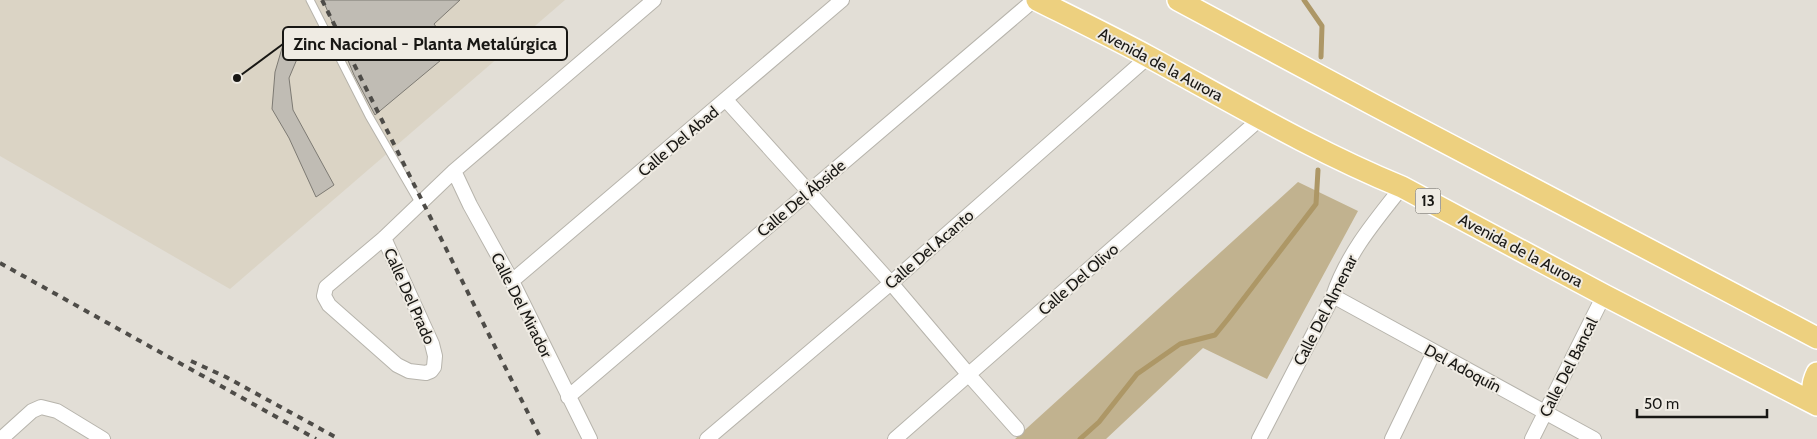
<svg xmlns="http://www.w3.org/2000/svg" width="1817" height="439" viewBox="0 0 1817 439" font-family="Cabin,sans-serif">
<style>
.built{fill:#dbd4c5}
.green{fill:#c1b28f}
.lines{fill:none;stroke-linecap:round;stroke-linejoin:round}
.stream{stroke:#ad9766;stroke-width:5}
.building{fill:#c0bcb4;stroke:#7d7a73}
.lane-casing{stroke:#b7b4ac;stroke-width:9}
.street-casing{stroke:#b7b4ac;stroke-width:16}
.primary-casing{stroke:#fff;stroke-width:24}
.lane{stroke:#fff;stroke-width:7}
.street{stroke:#fff;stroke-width:14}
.primary{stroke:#edd07f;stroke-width:21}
.rail{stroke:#4e4c48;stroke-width:4;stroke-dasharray:6 6;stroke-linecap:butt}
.labels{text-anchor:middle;stroke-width:4;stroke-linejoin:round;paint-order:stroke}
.shield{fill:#efebe3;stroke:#585752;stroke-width:1}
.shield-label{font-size:15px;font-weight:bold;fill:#181714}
.street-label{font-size:16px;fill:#181714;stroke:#efebe3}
.leader{fill:none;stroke:#181714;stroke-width:2}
.callout-dot{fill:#181714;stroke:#efebe3;stroke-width:2}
.callout{fill:#efebe3;stroke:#181714;stroke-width:2}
.callout-label{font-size:18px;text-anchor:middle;font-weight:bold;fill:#181714}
</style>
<rect width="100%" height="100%" fill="#e2ded6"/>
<!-- built -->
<path class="built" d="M0 0H565L230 289 0 156Z"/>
<!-- green -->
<path class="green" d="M1298 182 1358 211 1267 379 1203 348 1106 439H1015Z"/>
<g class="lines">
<!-- stream -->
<path class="stream" d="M1304 0 1322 26 1321 57
M1080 439 1099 422 1137 374 1180 344 1215 335 1228 319 1316 204 1318 170"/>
</g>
<!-- building -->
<path class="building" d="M323 0H460L434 24 453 50 375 115 354 75Z
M287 31 305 40 289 78 293 110 334 185 316 197 289 138 272 109 275 72Z"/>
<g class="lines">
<!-- lane casing -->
<g class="lane-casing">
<path id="lane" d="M310 0 369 116 420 204"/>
</g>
<!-- street casing -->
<g class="street-casing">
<path id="street" d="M726 100 891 283 969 375 1017 429
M454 171 470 205 512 281 590 439
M384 238 432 344 435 356 434 367 431 371 426 373 409 371 397 365 329 305 324 296 326 287 384 238 454 171 654 0
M512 281 842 0
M1333 296 1594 439
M568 397 1034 0
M1 439 32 411 41 407 57 411 103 439
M707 439 891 283 1148 57
M895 439 1261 118
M1259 439 1333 296C1347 254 1375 221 1402 187
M1392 439 1434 352
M1532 439 1604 295"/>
</g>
<!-- primary casing -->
<g class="primary-casing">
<path id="primary" d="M1037 0C1075 19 1112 37 1149 57 1232 102 1314 151 1402 187L1604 295 1817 405
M1178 0 1374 105 1817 338
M1817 405C1812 393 1811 385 1817 373"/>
</g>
<!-- lane -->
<use href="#lane" class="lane"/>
<!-- street -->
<use href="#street" class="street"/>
<!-- primary -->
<use href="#primary" class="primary"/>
<!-- rail -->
<path class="rail" d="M322 0 541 439
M0 263 316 439
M191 361 226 377 339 439"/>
</g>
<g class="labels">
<!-- shield labels -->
<rect class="shield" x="1415.5" y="188.5" width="25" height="25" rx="4"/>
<g class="shield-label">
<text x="1428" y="206">13</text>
</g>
<!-- street labels -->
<g class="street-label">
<text transform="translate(1161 64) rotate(28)" y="6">Avenida de la Aurora</text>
<text transform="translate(678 141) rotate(-40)" y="6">Calle Del Abad</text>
<text transform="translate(801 198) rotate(-40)" y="6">Calle Del Ábside</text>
<text transform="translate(929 249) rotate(-41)" y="6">Calle Del Acanto</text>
<text transform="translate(1521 250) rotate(28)" y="6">Avenida de la Aurora</text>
<text transform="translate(1078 279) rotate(-41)" y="6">Calle Del Olivo</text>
<text transform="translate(410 296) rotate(66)" y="6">Calle Del Prado</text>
<text transform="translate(522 305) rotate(63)" y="6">Calle Del Mirador</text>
<text transform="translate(1325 310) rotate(-63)" y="6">Calle Del Almenar</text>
<text transform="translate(1568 367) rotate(-63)" y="6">Calle Del Bancal</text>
<text transform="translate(1463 368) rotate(28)" y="6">Del Adoquín</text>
</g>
</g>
<!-- callouts -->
<path class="leader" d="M237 78L283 44"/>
<circle class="callout-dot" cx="237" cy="78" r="5"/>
<rect class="callout" x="283" y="27" width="284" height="33" rx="5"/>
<g class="callout-label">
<text x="425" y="50">Zinc Nacional - Planta Metalúrgica</text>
</g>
<!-- scale -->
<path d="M1637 409v8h130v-8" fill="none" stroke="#181714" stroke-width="2.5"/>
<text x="1644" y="409" font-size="15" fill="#181714" stroke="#efebe3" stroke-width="4" paint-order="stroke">50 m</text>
</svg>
